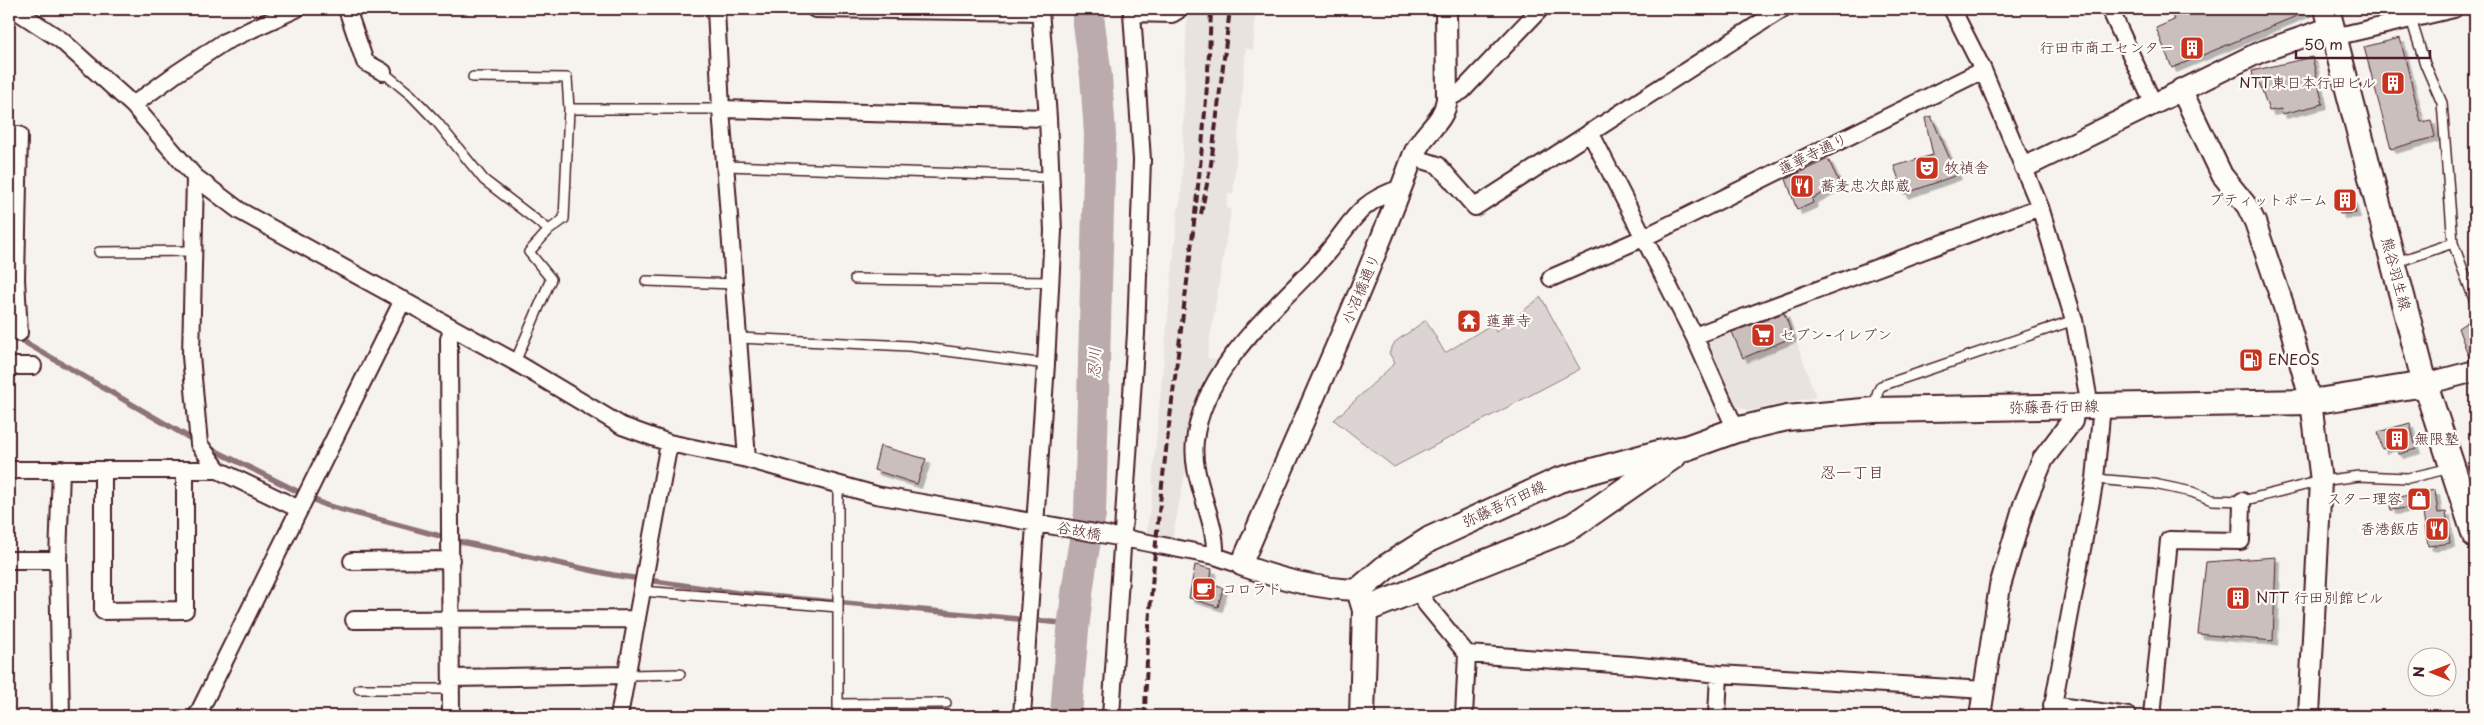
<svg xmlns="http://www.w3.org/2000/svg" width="2484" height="725" viewBox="0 0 2484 725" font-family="'Playpen Sans','Klee One',sans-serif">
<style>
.built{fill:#e9e3e0}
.green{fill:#dcd4d2;stroke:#937a7e}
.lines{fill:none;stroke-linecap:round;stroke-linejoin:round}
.stream{stroke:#8e7378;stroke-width:5.5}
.river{stroke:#bbabac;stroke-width:32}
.building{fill:#cbbfbe;stroke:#4a1f2b;filter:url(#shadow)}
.service-casing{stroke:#4a1f2b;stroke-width:12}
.minor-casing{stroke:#4a1f2b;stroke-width:20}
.tertiary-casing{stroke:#4a1f2b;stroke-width:24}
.secondary-casing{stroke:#4a1f2b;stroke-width:28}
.service{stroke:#fdfcf7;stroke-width:9}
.minor{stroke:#fdfcf7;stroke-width:16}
.tertiary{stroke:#fdfcf7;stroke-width:20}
.secondary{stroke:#fdfcf7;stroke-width:24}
.rail{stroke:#4a1f2b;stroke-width:4;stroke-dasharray:8 4;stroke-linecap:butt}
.labels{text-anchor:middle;stroke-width:4.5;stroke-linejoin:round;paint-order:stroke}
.poi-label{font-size:15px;fill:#4a1f2b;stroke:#fdfcf7;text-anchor:start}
.street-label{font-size:15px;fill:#4a1f2b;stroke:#fdfcf7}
.water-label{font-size:16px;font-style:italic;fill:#725058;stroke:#fdfcf7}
.neighbourhood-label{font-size:16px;fill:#4a1f2b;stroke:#fdfcf7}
</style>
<defs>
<filter id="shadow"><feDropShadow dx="4.5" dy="4.5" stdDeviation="0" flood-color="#0004"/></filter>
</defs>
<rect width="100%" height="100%" fill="#f6f3ef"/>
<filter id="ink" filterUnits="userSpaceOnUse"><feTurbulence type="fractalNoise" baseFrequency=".02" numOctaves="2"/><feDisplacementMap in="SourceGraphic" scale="10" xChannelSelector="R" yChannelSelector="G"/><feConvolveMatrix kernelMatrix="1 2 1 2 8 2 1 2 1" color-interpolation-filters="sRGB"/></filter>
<g filter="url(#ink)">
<!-- built -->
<path class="built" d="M1187 9H1256L1253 50 1246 49 1233 194H1228L1227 208 1231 209 1207 358 1217 360 1193 404 1189 419 1184 452 1186 469 1172 540 1146 535 1154 483H1152L1178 209 1181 198Z
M1785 308 1816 397 1749 411 1735 405 1705 339Z"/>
<!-- green -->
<path class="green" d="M1541 297 1580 369 1394 467 1334 420 1395 363 1389 353 1395 342 1426 320 1445 353 1492 324 1496 332Z"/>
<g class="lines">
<!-- stream -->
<path class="stream" d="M9 333 195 441
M206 446 325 505 466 543 613 575 738 593 1073 624"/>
<!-- river -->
<path class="river" d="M1066 716C1071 648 1076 581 1090 514L1100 135 1096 76 1087 9"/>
</g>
<!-- building -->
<path class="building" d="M2169 9H2313L2172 68 2156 28 2174 20Z
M2400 38 2421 122 2431 120 2435 137 2391 149 2364 47Z
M2312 57 2323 104 2282 114 2281 109 2269 111 2260 84 2254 81 2252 71Z
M1931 116 1957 175 1904 194 1894 166 1933 155 1925 118Z
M1828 159 1840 184 1812 199 1813 203 1797 210 1786 179Z
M2349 190 2356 213 2340 214 2336 195Z
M1784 313 1793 337 1743 358 1732 332Z
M2475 317V359L2470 360 2458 328Z
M2410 423 2416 449 2399 454 2392 446 2382 449 2378 432Z
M880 446 926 459 917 484 874 470Z
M2435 490 2438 513 2446 512 2450 543 2428 546 2422 506 2391 510 2389 499Z
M2276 557 2273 641 2198 634 2206 562Z
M1195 565 1212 569 1210 584 1223 588 1218 607 1189 598Z"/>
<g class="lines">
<!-- service casing -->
<g class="service-casing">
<path id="service" d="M2411 19 2425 64 2442 103 2453 243 2475 302
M383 72 411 95 437 122 484 180 549 230
M473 77 567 78 569 109
M726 166 1051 177
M99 252 193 251
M2394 263 2453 243
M855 279 1050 282
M646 281 736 284
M740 338 909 346 1046 364
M515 362 551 279 529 252 549 230 564 219 569 109H721
M1874 410 1878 391 1881 386 2074 320
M2095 479 2154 484 2192 492 2212 500 2242 501 2321 481 2359 476 2408 478 2451 468
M838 485V716
M642 591 838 607
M626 675 680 674
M359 689H451
M838 704 946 703"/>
</g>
<!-- minor casing -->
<g class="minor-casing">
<path id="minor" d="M14 9 61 40 133 105 195 177 240 211 515 362 622 426 669 443 747 459 876 495 1118 537 1215 556 1241 565
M347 9 365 62 383 72
M716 9 721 109 747 459
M815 9 1041 12
M1952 9 1983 70 2040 207 2074 320 2090 406
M2110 9 2154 105
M2334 37 2454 9
M1447 99 1462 91 1540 9
M133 105 177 73 224 42 296 9
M721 109 1048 118
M1590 132 1694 336 1736 430
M9 135H19L16 279 19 333
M1413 157 1438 165 1475 207 1782 9
M195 177 191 356 199 444 218 470 299 509
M1551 278 1643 238 1983 70
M1694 336 2040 207
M9 366H33
M61 469 58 560 61 716
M9 470H218
M103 470V611L185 610V470
M1215 556C1217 517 1190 480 1195 441 1202 370 1274 310 1320 261 1351 227 1354 202 1402 188
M9 560H58
M352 561 451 560
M1418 590 1426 604 1467 654 1630 665 1719 674 1985 690
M354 620 637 619
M451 678 626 675
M2052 705 2128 716
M197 716 403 300
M451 716 449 339 452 329
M619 716 669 443
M1022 716 1046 364 1053 231 1048 118 1040 9
M1111 716 1136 333 1142 160 1132 13 1172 14 1177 11V9
M1464 716 1467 654
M1717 716 1719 674
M2051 716 2095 479 2102 406
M2152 716 2169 540 2241 541 2242 501"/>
</g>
<!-- tertiary casing -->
<g class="tertiary-casing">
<path id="tertiary" d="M2181 89 2222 175 2247 206 2255 222 2287 316 2311 402 2321 481 2309 716
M2025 167 2260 52 2332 27
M2425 384 2475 371
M1359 590C1317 589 1280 579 1241 565 1299 429 1362 295 1413 156 1422 132 1444 124 1447 99L1446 9
M1980 716 2000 586 2024 505 2043 459 2072 421 2074 406"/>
</g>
<!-- secondary casing -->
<g class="secondary-casing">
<path id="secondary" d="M2327 9 2425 384 2475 536
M1365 610 1556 534 1574 525 1674 456
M1362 716 1365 610 1359 590 1386 567 1430 539 1559 480 1658 453 1686 448 1736 430 1787 418 1874 410 2311 402 2425 384"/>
</g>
<!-- service -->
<use href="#service" class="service"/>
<!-- minor -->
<use href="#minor" class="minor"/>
<!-- tertiary -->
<use href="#tertiary" class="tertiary"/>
<!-- secondary -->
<use href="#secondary" class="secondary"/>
<!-- rail -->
<path class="rail" d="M1201 214 1211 164 1230 9
M1145 716C1150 479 1203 246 1211 9"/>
</g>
</g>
<!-- icons -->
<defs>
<g id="building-square" transform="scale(1.25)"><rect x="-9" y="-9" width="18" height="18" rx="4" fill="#c8321e" stroke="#fdfcf7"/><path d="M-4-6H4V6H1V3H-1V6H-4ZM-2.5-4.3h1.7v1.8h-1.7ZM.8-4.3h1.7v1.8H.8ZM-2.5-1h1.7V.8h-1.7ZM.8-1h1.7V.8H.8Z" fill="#fff"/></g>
<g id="theatre-square" transform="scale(1.25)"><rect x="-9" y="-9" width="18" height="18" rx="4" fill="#c8321e" stroke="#fdfcf7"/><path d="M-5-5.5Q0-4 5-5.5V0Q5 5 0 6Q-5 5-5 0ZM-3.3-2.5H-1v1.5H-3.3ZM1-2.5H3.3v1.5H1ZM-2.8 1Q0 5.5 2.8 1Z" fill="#fff"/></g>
<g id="restaurant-square" transform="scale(1.25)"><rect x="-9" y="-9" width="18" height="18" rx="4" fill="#c8321e" stroke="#fdfcf7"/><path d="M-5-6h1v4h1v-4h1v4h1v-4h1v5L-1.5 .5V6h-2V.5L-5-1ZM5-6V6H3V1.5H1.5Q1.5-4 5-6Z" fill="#fff"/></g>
<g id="temple-square" transform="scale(1.25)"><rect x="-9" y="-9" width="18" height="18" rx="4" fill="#c8321e" stroke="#fdfcf7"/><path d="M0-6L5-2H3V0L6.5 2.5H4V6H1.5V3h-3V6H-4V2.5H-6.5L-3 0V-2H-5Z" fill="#fff"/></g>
<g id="supermarket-square" transform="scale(1.25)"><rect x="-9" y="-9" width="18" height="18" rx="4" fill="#c8321e" stroke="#fdfcf7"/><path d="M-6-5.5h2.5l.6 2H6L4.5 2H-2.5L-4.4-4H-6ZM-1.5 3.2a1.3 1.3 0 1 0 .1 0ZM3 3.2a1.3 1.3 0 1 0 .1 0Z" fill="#fff"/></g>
<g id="fuel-square" transform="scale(1.25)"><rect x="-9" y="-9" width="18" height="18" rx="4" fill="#c8321e" stroke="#fdfcf7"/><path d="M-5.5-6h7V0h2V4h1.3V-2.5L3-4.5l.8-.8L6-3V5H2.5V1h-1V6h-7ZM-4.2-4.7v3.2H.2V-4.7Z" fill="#fff"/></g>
<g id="shop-square" transform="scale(1.25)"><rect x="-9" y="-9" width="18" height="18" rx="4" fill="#c8321e" stroke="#fdfcf7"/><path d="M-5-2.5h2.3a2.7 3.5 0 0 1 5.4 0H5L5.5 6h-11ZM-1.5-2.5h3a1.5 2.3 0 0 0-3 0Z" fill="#fff"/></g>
<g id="cafe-square" transform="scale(1.25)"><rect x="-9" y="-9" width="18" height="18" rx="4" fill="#c8321e" stroke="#fdfcf7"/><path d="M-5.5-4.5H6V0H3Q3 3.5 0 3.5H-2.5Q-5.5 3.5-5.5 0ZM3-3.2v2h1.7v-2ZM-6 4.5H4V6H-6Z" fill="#fff"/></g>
</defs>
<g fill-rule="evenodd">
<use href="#building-square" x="2192" y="48"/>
<use href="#building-square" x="2393" y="83"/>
<use href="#theatre-square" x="1927" y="168"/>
<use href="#restaurant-square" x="1802" y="186"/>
<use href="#building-square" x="2345" y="200"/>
<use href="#temple-square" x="1469" y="321"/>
<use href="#supermarket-square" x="1763" y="335"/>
<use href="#fuel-square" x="2251" y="360"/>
<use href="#building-square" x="2397" y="439"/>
<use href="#shop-square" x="2419" y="499"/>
<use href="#restaurant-square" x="2437" y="529"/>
<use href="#cafe-square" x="1204" y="589"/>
<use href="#building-square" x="2238" y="598"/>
</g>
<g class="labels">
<!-- poi labels -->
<g class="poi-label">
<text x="2174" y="53" text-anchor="end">行田市商工センター</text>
<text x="2376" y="88" text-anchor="end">NTT東日本行田ビル</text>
<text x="1944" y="173">牧禎舎</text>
<text x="1820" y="191">蕎麦忠次郎蔵</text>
<text x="2328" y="205" text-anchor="end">プティットポーム</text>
<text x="1486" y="326">蓮華寺</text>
<text x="1780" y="340">セブン-イレブン</text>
<text x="2268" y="365">ENEOS</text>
<text x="2414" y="444">無限塾</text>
<text x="2402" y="504" text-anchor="end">スター理容</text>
<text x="2420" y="534" text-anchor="end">香港飯店</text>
<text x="1222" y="594">コロラド</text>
<text x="2256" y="603">NTT 行田別館ビル</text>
</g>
<!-- street labels -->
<g class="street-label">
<text transform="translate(1813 154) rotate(-26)" y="5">蓮華寺通り</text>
<text transform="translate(2396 274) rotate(75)" y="5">熊谷羽生線</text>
<text transform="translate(1361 289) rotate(-67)" y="5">小沼橋通り</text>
<text transform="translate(2054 407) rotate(-1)" y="5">弥藤吾行田線</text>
<text transform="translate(1504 504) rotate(-25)" y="5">弥藤吾行田線</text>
<text transform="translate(1079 531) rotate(10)" y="5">谷故橋</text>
</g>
<!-- water labels -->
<g class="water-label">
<text transform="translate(1094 363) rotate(-88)" y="6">忍川</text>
</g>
<!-- neighbourhood labels -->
<g class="neighbourhood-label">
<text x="1852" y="478">忍一丁目</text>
</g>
</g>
<!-- margin -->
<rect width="2484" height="725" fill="none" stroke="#fdfcf7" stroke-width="30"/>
<rect x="15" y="15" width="2454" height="695" fill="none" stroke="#4a1f2b" stroke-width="2" filter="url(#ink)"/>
<!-- north arrow -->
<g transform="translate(2432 672) rotate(271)"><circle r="24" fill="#fdfcf7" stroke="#b5a4a5"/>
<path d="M0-4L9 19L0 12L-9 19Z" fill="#c8321e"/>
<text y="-8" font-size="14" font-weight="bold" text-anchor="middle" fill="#4a1f2b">N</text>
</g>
<!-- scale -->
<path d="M2296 50v8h134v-8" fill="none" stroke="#4a1f2b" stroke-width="2.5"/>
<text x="2304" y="50" font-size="15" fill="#4a1f2b" stroke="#fdfcf7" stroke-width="4" paint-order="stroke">50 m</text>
</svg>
